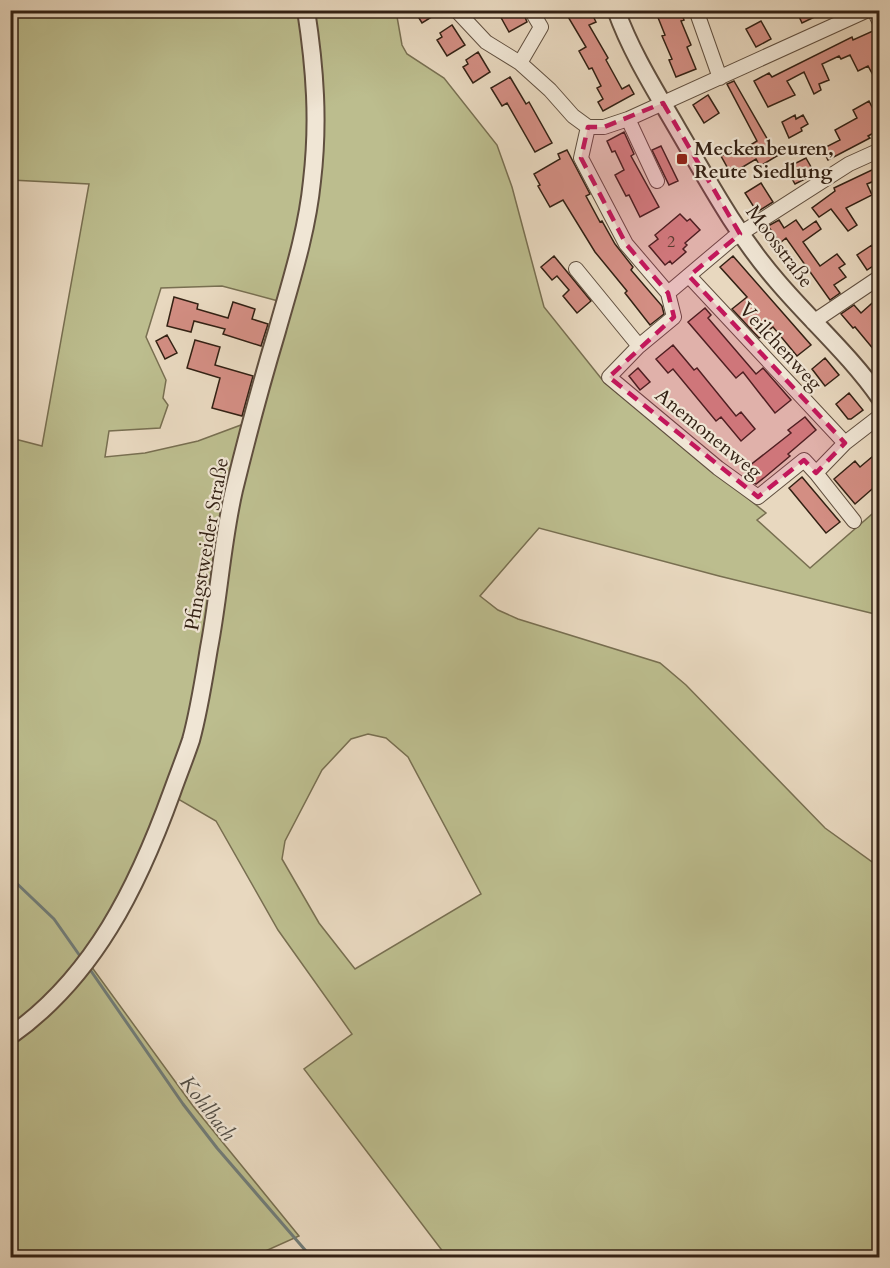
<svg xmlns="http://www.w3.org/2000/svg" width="890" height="1268" viewBox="0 0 890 1268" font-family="Cardo,serif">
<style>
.green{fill:#bcbd8e;stroke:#786f51;stroke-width:1.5;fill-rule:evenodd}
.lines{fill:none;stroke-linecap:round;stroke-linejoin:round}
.stream{stroke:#717c78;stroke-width:3}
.building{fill:#d38e83;stroke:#332114;stroke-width:1.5}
.minor-casing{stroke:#604f3f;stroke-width:16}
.tertiary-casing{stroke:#604f3f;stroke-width:20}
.minor{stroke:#f0e6d5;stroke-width:14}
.tertiary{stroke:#f0e6d5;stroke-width:16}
.marked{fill:#c2185b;fill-opacity:0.2;stroke:#c2185b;stroke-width:4.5;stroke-dasharray:12 8;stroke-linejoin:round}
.poi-dot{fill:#8f2418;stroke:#f0e6d5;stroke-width:2}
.labels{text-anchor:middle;stroke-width:4.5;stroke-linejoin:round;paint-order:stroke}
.number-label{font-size:16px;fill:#5b3c30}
.poi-label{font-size:20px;font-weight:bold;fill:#332114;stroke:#f0e6d5;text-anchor:start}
.street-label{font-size:20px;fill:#332114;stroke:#f0e6d5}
.water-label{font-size:21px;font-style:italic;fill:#524e46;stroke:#f0e6d5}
</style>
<rect width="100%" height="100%" fill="#e8d8bf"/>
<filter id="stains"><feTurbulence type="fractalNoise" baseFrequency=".00333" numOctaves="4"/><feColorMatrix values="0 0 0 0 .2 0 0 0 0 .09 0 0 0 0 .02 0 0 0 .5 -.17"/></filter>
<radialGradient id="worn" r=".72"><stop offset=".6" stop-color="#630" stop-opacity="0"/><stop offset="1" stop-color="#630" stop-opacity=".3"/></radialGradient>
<!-- green -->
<path class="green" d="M11 11H301C304 35 309 59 311 84 315 158 301 231 282 302L222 286 161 288 146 337 166 380 163 398 168 405 160 428 109 431 105 457 145 453 198 441 257 419 296 283 309 231 318 176 322 87 311 11H396L402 45 407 54 444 78 497 145 512 187 544 307 604 382 766 513 757 520 810 568 879 508V615L719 576 539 528 480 596 498 610 518 619 660 663 686 685 825 828 879 867V1257H447L304 1069 352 1034 278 930 216 821 168 793 127 888 91 950 44 1002 11 1029V438L42 446 89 184 11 180ZM368 734 386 738 408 757 481 894 355 969 319 923 282 859 285 841 322 770 351 739Z
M91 966 193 1106 299 1236 252 1257 11 1258V1041Z"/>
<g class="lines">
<!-- stream -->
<path class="stream" d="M10 877 54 919 80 956
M91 971 183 1104 217 1148 312 1258"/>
</g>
<!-- building -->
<path class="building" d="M414 10H443L422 23Z
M504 10H522L527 22 509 32 499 14Z
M564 10H590L596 22 589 25 608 58 606 60 622 89 629 85 634 94 603 111 598 102 603 99 597 88 601 86 592 68 589 69 579 51 586 47Z
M655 10H680L684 20 681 21 691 45 687 47 696 69 676 77 669 60 672 59 662 36 665 35Z
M796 10H829L802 23Z
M761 21 771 39 756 47 746 29Z
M452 25 465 45 447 56 437 40 442 37 440 33Z
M875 30 879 32V86L868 66 858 71 850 55 841 59 839 56 822 64 829 80 819 84 821 90 814 94 804 72 787 81 795 95 768 107 754 81 769 73 772 77 852 37 853 40Z
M478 52 490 72 473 83 463 67 468 64 466 60Z
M510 77 526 104 529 102 552 143 535 152 507 103 502 106 491 88Z
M734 81 777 156 760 166 756 159 731 174 721 156 739 147 741 151 757 141 727 84Z
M708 95 719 113 704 123 693 105Z
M869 101 879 121V130L868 136 870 138 828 160 822 149 840 140 835 130 857 118 853 110Z
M795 115 796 119 803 115 808 124 801 128 802 131 789 138 782 122Z
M624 132 634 154 631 156 659 207 640 217 629 195 626 196 615 175 624 170 615 151 612 152 607 141Z
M661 146 678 181 669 185 652 150Z
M567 150 590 194 586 196 600 222 602 221 615 244 633 267 631 270 662 306 664 314 650 325 625 293 627 291 595 252 563 200 550 207 538 186 540 185 534 174 560 159 558 154Z
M806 158 815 174 795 184 786 168Z
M876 168 879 179 867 184 872 195 846 208 857 225 848 231 831 209 819 217 812 208 835 191 834 188Z
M761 183 773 202 757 212 745 193Z
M680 214 687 221 690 219 700 230 685 243 687 245 683 249 686 252 672 264 670 261 665 265 649 246 658 239 655 235Z
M779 220 784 228 796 220 803 230 816 221 821 229 803 242 820 266 837 254 845 264 839 268 846 277 834 285 840 293 830 300 786 238 780 243 768 226Z
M872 245 879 257V262L867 270 857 255Z
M554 256 591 301 577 313 563 296 569 290 557 276 552 280 541 267Z
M733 256 811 345 797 356 773 327 759 338 732 309 747 297 720 267Z
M174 297 198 304 197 309 228 318 233 302 255 309 252 319 268 324 261 346 223 334 225 329 194 321 191 332 167 326Z
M879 297V356L855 327 853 328 841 314 854 305 861 313Z
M705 308 711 315 708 318 756 374 763 368 791 400 775 413 743 372 736 378 688 322Z
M167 335 177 353 165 359 156 341Z
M195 340 220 347 215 365 253 376 242 416 212 408 220 378 187 368Z
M673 345 694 370 697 368 736 416 741 412 755 429 741 441 721 417 716 421 673 369 668 373 656 359Z
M825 358 839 375 825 386 812 369Z
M638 368 650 382 640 390 629 376Z
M849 393 863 410 851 419H848L836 404Z
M805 417 816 430 788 454 790 456 765 477 756 484 754 483 744 470 791 433 788 430Z
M879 451V483L855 504 834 479 855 461 860 467Z
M802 477 840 522 826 533 789 488Z"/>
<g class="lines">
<!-- minor casing -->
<g class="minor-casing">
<path id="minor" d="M456 10 486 42 520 63 550 90 573 116 588 127H604L628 119 868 10
M696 10 720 78
M874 10 880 23
M520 63 541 27 531 10
M628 119 657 181
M588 127 581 158 626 244 668 293 674 317 639 346 609 377 718 468 758 497 804 460 816 473 845 443 880 416
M576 269 639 346
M689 276 845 443
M668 293 732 239 849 164 880 150
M813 322 880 277
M816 473 854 521"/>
</g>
<!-- tertiary casing -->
<g class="tertiary-casing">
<path id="tertiary" d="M616 10C631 52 655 90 677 128 708 181 737 235 777 281 810 320 850 355 880 398
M10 1036C94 977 138 886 172 792 178 775 185 758 191 740 199 711 204 678 209 648 219 596 222 542 234 490 247 437 261 384 277 331 291 281 307 232 312 181 319 122 315 68 306 10"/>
</g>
<!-- minor -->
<use href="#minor" class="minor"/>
<!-- tertiary -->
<use href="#tertiary" class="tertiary"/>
</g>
<!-- marked area -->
<path class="marked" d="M663 103 740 234 689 276 845 443 816 473 804 460 758 497 609 377 674 317 668 293 626 244 581 158 588 127H604Z"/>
<!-- markers -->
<rect class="poi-dot" x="676" y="153" width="12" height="12" rx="3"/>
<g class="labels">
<!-- number labels -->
<g class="number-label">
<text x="671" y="247">2</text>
</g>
<!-- poi labels -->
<g class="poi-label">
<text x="694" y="155">Meckenbeuren,<tspan x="694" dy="23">Reute Siedlung</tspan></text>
</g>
<!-- street labels -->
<g class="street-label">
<text transform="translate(780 246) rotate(53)" y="7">Moosstraße</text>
<text transform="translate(781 346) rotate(47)" y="7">Veilchenweg</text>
<text transform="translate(709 433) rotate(39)" y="7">Anemonenweg</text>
<text transform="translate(206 544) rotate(-80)" y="7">Pfingstweider Straße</text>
</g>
<!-- water labels -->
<g class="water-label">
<text transform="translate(208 1108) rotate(52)" y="7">Kohlbach</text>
</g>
</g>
<!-- margin -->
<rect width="890" height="1268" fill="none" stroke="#e8d8bf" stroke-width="36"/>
<rect x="12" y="12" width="866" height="1244" fill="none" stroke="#332114" stroke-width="3"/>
<rect x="18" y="18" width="854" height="1232" fill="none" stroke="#332114" stroke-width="1.5"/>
<rect width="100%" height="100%" filter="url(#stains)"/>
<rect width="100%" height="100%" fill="url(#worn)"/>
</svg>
